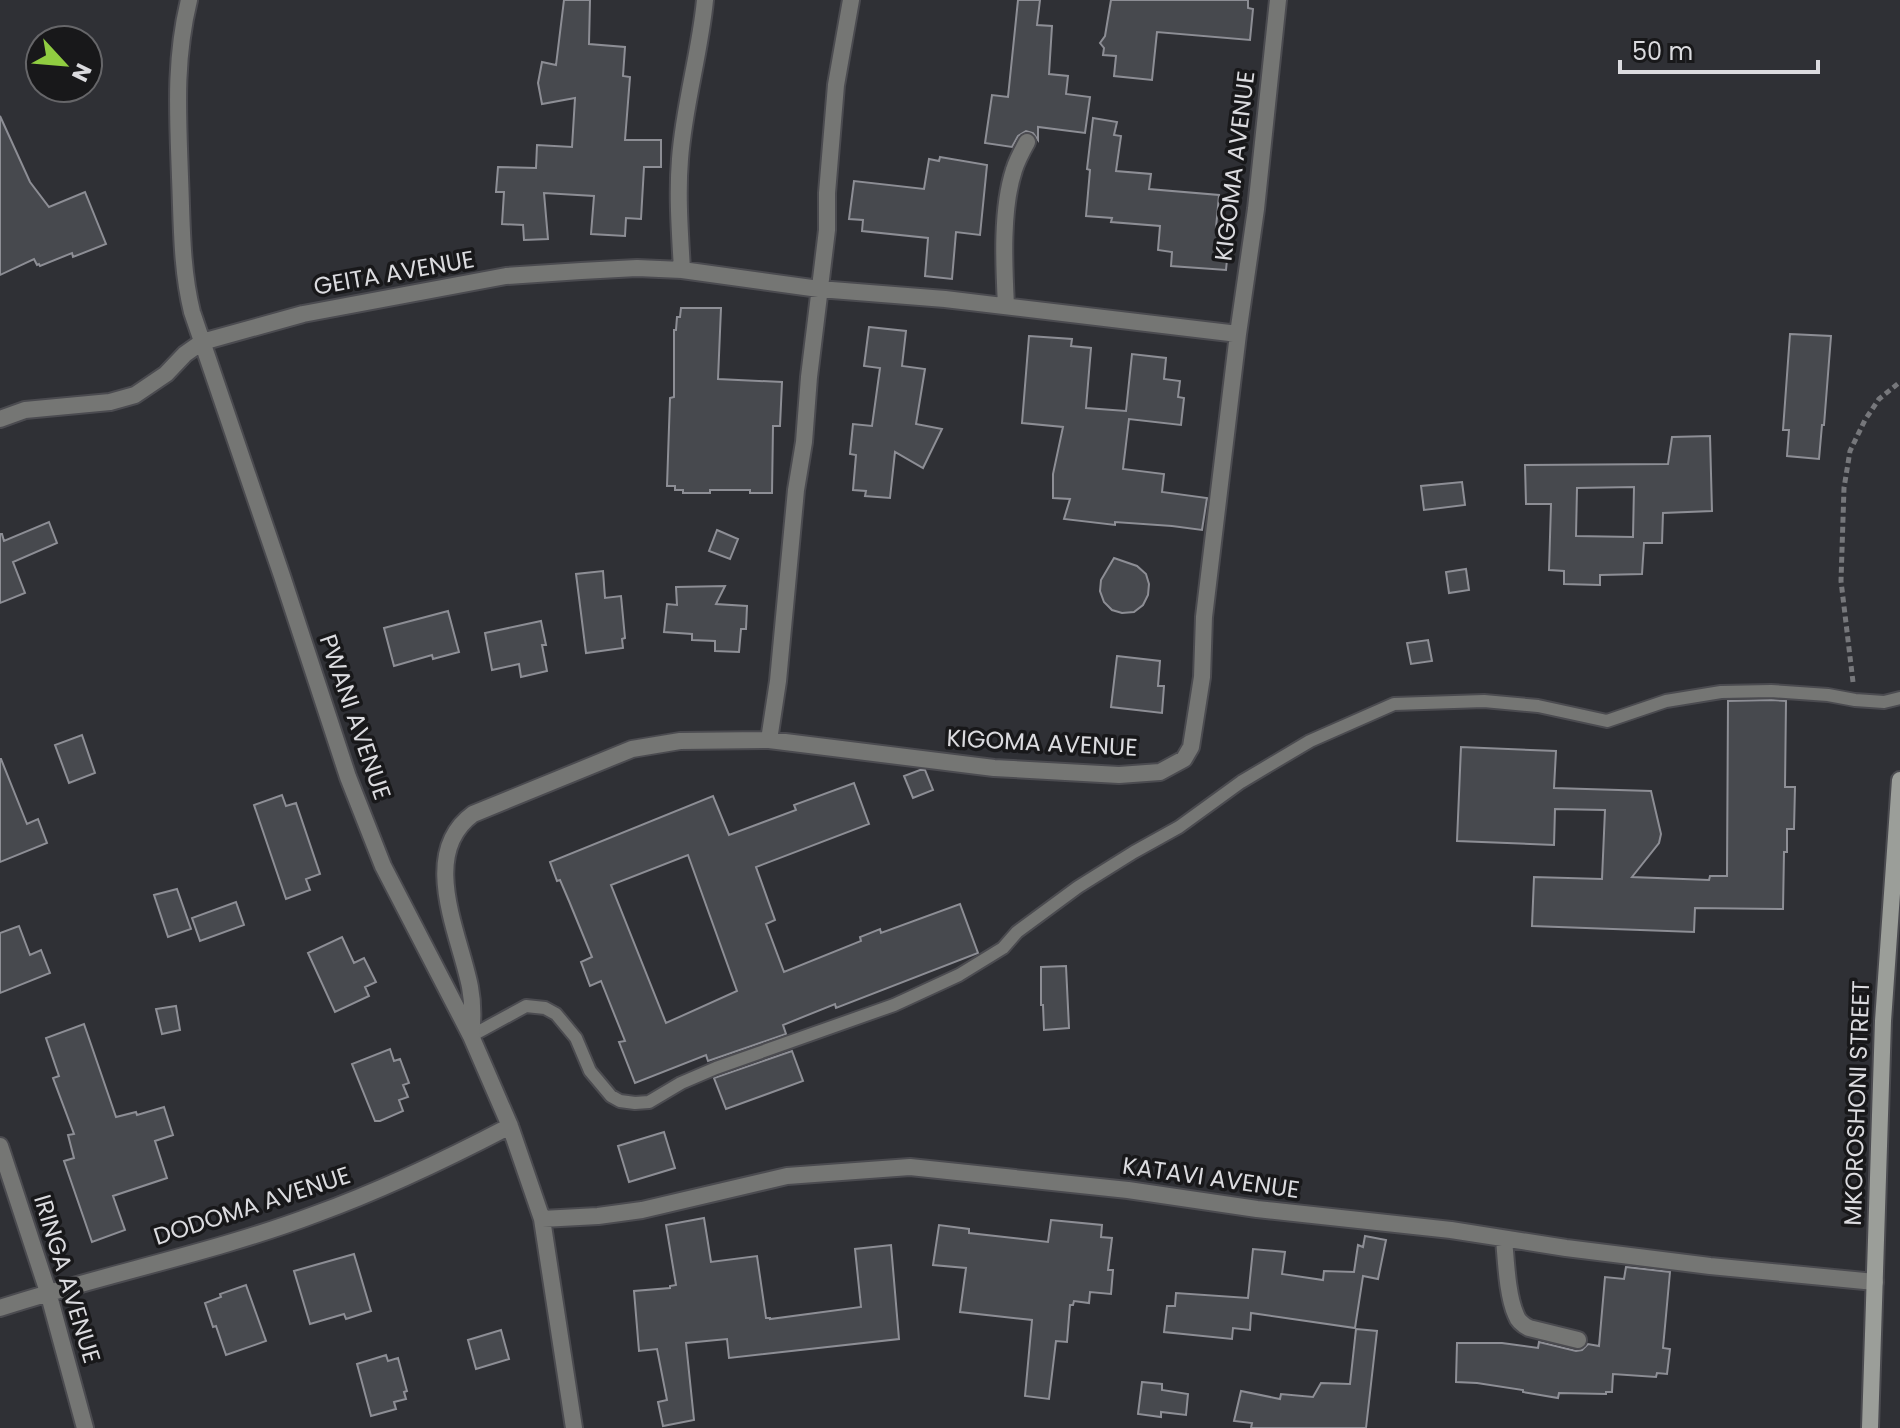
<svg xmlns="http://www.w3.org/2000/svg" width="1900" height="1428" viewBox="0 0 1900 1428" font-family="Poppins,sans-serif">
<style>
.building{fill:#47494e;stroke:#8d8e95;stroke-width:2;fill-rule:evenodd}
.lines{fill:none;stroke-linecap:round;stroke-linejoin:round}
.lane-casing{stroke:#4b4b50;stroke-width:16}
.street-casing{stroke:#4b4b50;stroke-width:20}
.secondary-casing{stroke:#4b4b50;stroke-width:20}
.path{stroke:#76777b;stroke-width:5;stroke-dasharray:6 4;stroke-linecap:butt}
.lane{stroke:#757674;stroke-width:12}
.street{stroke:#757674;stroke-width:16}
.secondary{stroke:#9b9e99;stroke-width:16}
.labels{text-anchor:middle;stroke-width:7;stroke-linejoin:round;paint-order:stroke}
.street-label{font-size:24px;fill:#dbdbdf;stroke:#18181a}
</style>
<rect width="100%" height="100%" fill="#2f3035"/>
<!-- building -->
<path class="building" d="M564 0H590L589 44 625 47 623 76 630 77 625 140H661V167H644L641 219 626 218 625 236 591 234 594 196 544 193 548 239 524 240 523 225 502 224 504 192H496L498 167 536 168 537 145 572 147 575 98 542 104 538 83 542 62 556 65Z
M1018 0H1040L1037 25 1052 26 1049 74 1068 76 1066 94 1090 97 1085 133 1038 127V140L1033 133 1026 131 1018 136 1012 147 985 143 992 95 1008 97Z
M1111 0H1248V8L1253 9 1250 40 1157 32 1152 80 1114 76 1116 56 1103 55 1104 48 1100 43 1105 36Z
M0 116 30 182 49 207 85 192 106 244 73 257 72 253 40 266 39 264 37 265 34 259 0 275Z
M1093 118 1117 122 1114 135 1121 136 1116 171 1151 174 1149 189 1219 195 1216 228 1230 229 1226 270 1171 266 1172 252 1158 250 1160 226 1111 222 1112 218 1086 216 1090 170 1087 169Z
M940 157 987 165 980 235 956 232 952 279 925 276 928 238 862 231 863 220 849 219 854 181 924 189 929 159 939 161Z
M681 308H721L718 379 782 382 780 426H773L772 493H750V490H710V493H683V490H675V486H667L670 398 674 397V330H676L677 317H680Z
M869 327 906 331 902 366 925 369 916 424 942 429 923 468 895 452 890 498 865 496 866 491 853 490 856 455 850 454 853 424 872 426 880 368 864 366Z
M1790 334 1831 336 1824 425H1822L1819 459 1787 456 1789 430H1783Z
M1029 336 1072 339 1071 346 1091 348 1086 408 1126 411 1132 354 1166 358 1164 379 1180 381 1178 397 1184 398 1181 425 1129 419 1123 469 1164 474 1162 492 1207 498 1202 530 1172 526 1115 522V525L1064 519 1070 499 1053 498V474L1063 427 1022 423Z
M1710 436 1712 511 1663 513 1662 543H1644L1642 574 1600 575V585L1564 584V571L1549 570 1551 504H1526L1525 465 1668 464 1672 437ZM1634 487 1633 537 1576 536 1577 488Z
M1462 482 1465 505 1424 510 1421 486Z
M49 522 57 543 13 562 25 593 0 603V534H2L4 541Z
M717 530 738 539 730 559 709 551Z
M1114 558 1137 566 1146 574 1149 584 1148 595 1143 605 1134 612 1122 613 1112 610 1104 602 1100 591 1101 580Z
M1466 569 1469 590 1449 593 1446 572Z
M603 571 605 598 621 596 625 638 622 639 623 648 586 653 576 574Z
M725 586 716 604 747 606 746 629H741L739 652 715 651V641L692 640V634L664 632 667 604 677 605 676 587Z
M448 611 459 652 433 659 432 655 394 666 384 628Z
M541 621 546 645H542L547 671 521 677 519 664 492 670 485 633Z
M1428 640 1432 661 1411 664 1407 643Z
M1117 656 1160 661 1158 686H1164L1162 713 1111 707Z
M1771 700 1786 701 1785 787H1795L1794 829H1787V852H1784L1783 909 1695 908 1694 932 1532 926 1534 877 1602 879 1605 810 1555 809 1554 845 1457 841 1461 747 1556 751 1554 788 1651 791 1661 834 1659 843 1632 877 1709 880 1710 876H1727L1728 701Z
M82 735 95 773 69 783 55 745Z
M0 759H1L27 824 38 819 47 843 0 862Z
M920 770H925L933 790 913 798 904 776Z
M854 783 869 824 756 867 775 920 766 924 784 972 861 941 860 937 880 929 881 933 960 904 978 953 836 1008 835 1004 783 1025 786 1034 708 1061 706 1055 635 1083 619 1042 625 1041 601 981 590 986 581 962 592 957 569 901 560 880 557 881 550 862 713 796 729 835 796 810 794 805ZM688 855 737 991 666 1023 611 885Z
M282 795 286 806 296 803 320 874 306 879 310 890 286 899 254 805Z
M177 889 191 929 168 937 154 895Z
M236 902 244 925 200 941 192 918Z
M19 926 30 955 41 950 50 973 0 993V933Z
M342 937 354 963 364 958 376 982 365 987 369 996 335 1012 308 953Z
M1066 966 1069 1028 1044 1030 1043 1005H1041V967Z
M176 1006 180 1030 162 1034 156 1009Z
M84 1024 116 1117 136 1112 137 1115 164 1107 173 1135 155 1141 167 1178 113 1196 125 1230 92 1242 64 1161 74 1158 68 1135 74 1134 53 1078 59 1076 46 1038Z
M390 1049 394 1061 400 1059 409 1083 403 1085 408 1097 399 1100 403 1111 380 1121H375L352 1064Z
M792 1051 803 1081 726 1109 714 1078Z
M664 1132 675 1168 629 1182 618 1146Z
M704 1218 711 1262 757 1256 766 1318H770V1319L861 1307 855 1249 891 1245 899 1339 729 1358 727 1339 686 1343 694 1420 663 1426 658 1402 667 1400 657 1349 639 1351 634 1291 670 1288V1286L676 1285 666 1225Z
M1051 1220 1102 1225 1101 1237 1112 1238 1108 1270H1113L1111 1294 1090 1292 1089 1303 1074 1301 1073 1305H1070L1067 1342 1056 1341 1049 1399 1025 1396 1032 1320 960 1312 966 1268 933 1265 939 1225 969 1229V1233L1048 1242Z
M1365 1236 1386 1240 1378 1279 1363 1276 1355 1328 1251 1313 1250 1330 1233 1328 1232 1339 1164 1332 1167 1306H1175L1176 1293 1248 1298 1253 1249 1285 1252 1282 1274 1323 1280 1324 1271 1354 1272 1358 1245 1363 1247Z
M354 1254 371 1311 346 1319 344 1314 310 1324 294 1271Z
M1626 1267 1670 1272 1663 1348 1670 1349 1667 1374 1657 1373 1656 1377 1613 1374 1612 1392H1606V1394L1559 1393 1558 1398 1523 1392V1390L1477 1383 1456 1382 1457 1343H1502L1538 1348 1539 1342 1576 1351 1582 1350 1588 1344 1599 1346 1605 1277 1624 1279Z
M246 1285 266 1341 226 1355 216 1326 213 1327 205 1303 221 1297 220 1294Z
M1356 1329 1377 1331 1366 1428H1251L1252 1423 1234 1421 1241 1391 1280 1399 1281 1394 1313 1397 1321 1383 1350 1384Z
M501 1330 509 1359 476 1369 468 1340Z
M386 1355 388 1361 398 1358 407 1391 404 1392 406 1399 394 1402 396 1409 371 1416 357 1364Z
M1142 1382 1162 1384V1390L1188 1394 1186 1415 1161 1412V1417L1138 1414Z"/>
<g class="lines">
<!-- lane casing -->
<g class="lane-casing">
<path id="lane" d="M471 1036 526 1006 545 1008 556 1014 576 1038 590 1071 611 1096 620 1101 635 1103 649 1102 681 1083 716 1068 894 1005 959 975 1003 948 1017 932 1078 887 1134 852 1179 827 1241 782 1310 741 1394 704 1484 701 1538 706 1607 721 1666 701 1721 692 1771 691 1828 695 1855 700 1884 702 1900 698"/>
</g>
<!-- street casing -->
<g class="street-casing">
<path id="street" d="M189 0C174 61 178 116 180 177 182 223 181 267 192 312L282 576 348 777 383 866 471 1036 510 1126 542 1219 574 1428
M682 270C680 233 677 196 680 159 684 105 700 53 705 0
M1006 306C1004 266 1001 209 1014 170 1017 160 1022 151 1027 142
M0 419 25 410 110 402 135 395 166 374 185 354 202 342 303 314 506 276 581 271 637 268 682 270 819 289 945 299 1238 334
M769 740 778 681 796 490 804 442 809 377 827 230V193L836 85 851 0
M471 1036C473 1019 473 1003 470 987 460 935 418 854 473 814L632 749 680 741 769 740 994 768 1119 775 1160 772 1184 759 1191 747 1202 677 1204 617 1238 334 1256 209 1278 0
M0 1146 48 1292 85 1428
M542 1219 598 1216 642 1210 787 1176 910 1167 1128 1190 1257 1209 1451 1230 1566 1248 1710 1266 1875 1282
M1504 1239C1506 1260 1507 1295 1516 1315 1518 1321 1523 1325 1529 1328L1578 1340
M0 1308C104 1274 213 1253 316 1214 382 1190 447 1159 510 1126"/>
</g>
<!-- secondary casing -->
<g class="secondary-casing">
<path id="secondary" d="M1870 1428 1883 1021 1900 780"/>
</g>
<!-- path -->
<path class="path" d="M1853 682 1841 581 1844 488 1850 451 1865 420 1879 399 1900 382"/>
<!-- lane -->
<use href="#lane" class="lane"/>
<!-- street -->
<use href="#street" class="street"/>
<!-- secondary -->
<use href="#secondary" class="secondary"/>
</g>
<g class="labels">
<!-- street labels -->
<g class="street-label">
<text transform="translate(1235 166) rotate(-83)" y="8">KIGOMA AVENUE</text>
<text transform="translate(394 273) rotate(-10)" y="8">GEITA AVENUE</text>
<text transform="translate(355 717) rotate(71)" y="8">PWANI AVENUE</text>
<text transform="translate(1042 743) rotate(3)" y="8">KIGOMA AVENUE</text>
<text transform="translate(1857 1103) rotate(-88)" y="8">MKOROSHONI STREET</text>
<text transform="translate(1211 1178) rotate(8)" y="8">KATAVI AVENUE</text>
<text transform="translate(252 1206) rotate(-18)" y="8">DODOMA AVENUE</text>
<text transform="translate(67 1279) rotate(73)" y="8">IRINGA AVENUE</text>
</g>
</g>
<!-- north arrow -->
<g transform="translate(64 64) rotate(116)"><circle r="38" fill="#18181a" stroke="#666669" stroke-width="2"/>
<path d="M0-6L14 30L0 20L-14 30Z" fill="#90cd41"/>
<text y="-12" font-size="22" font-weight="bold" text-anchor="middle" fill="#dbdbdf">N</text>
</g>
<!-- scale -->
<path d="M1620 60v12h198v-12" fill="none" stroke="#dbdbdf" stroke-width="4"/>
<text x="1632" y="60" font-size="24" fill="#dbdbdf" stroke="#18181a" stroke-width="6" paint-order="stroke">50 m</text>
</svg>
